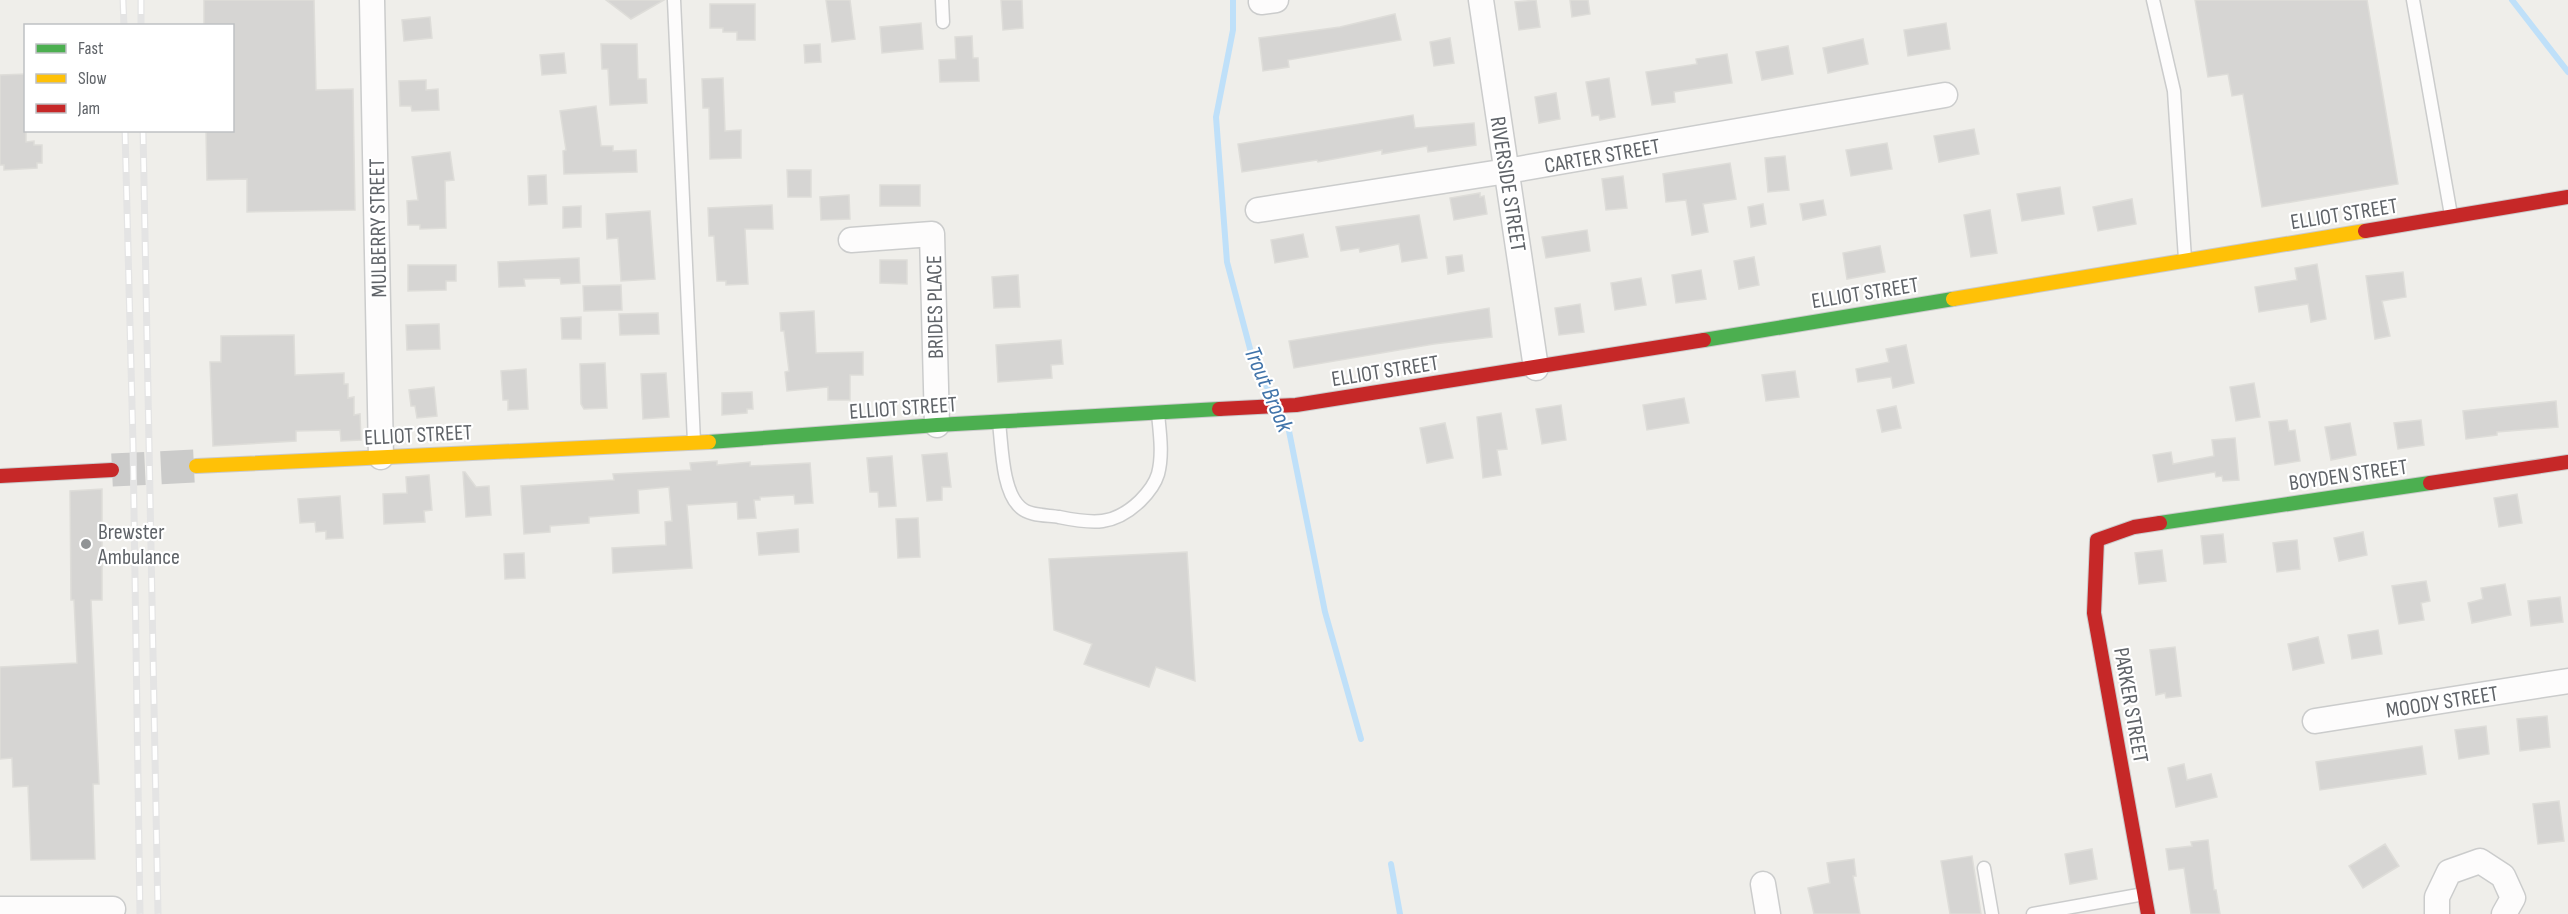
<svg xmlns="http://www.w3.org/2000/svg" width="2568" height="914" viewBox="0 0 2568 914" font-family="'Sofia Sans Condensed',sans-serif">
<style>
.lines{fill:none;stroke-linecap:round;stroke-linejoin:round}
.stream{stroke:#bfe0f9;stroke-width:6}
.building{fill:#d6d5d3;stroke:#deddd9;stroke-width:1.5}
.secondary-tunnel{stroke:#cbcbca;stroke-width:33;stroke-dasharray:33 16;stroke-linecap:butt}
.lane-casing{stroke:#cbcccc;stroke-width:15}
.street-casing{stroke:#cbcccc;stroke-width:27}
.fast-casing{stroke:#cacacb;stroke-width:16}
.slow-casing{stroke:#cacacb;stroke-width:16}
.jam-casing{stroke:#cacacb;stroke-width:16}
.lane{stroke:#fdfcfc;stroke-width:12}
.street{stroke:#fdfcfc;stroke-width:24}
.fast{stroke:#4caf50;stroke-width:14}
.slow{stroke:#ffc107;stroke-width:14}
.jam{stroke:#c62828;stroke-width:14}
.rail-casing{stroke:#e4e4e4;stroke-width:7}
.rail{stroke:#fff;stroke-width:4.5;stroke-dasharray:14;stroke-linecap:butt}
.poi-dot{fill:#919496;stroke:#fff;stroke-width:2}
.labels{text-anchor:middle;stroke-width:4.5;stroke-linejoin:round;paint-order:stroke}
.street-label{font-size:22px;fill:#5f6368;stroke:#fff}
.poi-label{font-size:22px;fill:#5f6368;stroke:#fff;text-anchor:start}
.water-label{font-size:24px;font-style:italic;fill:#4174aa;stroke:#fff}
</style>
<rect width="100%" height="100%" fill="#efeeea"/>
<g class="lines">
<!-- stream -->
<path class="stream" d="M1233 0V30L1216 117 1227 262 1253 360 1272 397
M2512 0 2568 72
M1283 417 1288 426 1325 612 1361 739
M1391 864 1400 914"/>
</g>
<!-- building -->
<path class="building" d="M204 0H314L316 90 353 89 355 210 247 212V179L207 180 206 130H232V26H204Z
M606 0H664L631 19Z
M826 0H850L855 39 832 42Z
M1001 0H1022L1023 28 1003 30Z
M1536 0 1540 27 1519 30 1515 2Z
M1570 0H1588L1590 14 1572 17Z
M2195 0H2367L2398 184 2262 207 2243 94 2232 96 2228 74 2208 77Z
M710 4H755V40H737V32H723V28H710Z
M1395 14 1401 40 1288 60 1289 67 1263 71 1259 38 1340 27Z
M430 17 432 38 404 41 402 20Z
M921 23 923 49 882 53 880 27Z
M1946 23 1950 49 1908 56 1904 30Z
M972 36 973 58H978L979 81 940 82 939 60 956 59 955 37Z
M1450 38 1454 63 1434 66 1430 42Z
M1863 39 1868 64 1828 73 1823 48Z
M601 44H637L638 79H646L647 103 610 105 608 69H602Z
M820 44 821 62 805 63 804 45Z
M1788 46 1793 74 1762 80 1756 52Z
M564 53 566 73 542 75 540 55Z
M1727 54 1732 83 1674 92 1675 102 1652 105 1646 72 1697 64 1696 59Z
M26 74V142L34 141V145H42V163H37V168L4 170V165H0V75Z
M723 78 725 131 741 130V158L710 159 709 108H703L702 79Z
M1609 78 1615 117 1600 120 1599 115 1592 116 1586 82Z
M426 80V90L438 89 439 110 412 111 411 106H400L399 81Z
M1556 93 1560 119 1539 123 1535 97Z
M596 106 601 146H613V151L636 150 637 172 564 174 563 151 566 150 560 111Z
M1413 115 1415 128 1474 123 1476 145 1428 152 1427 146 1382 154V150L1318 162 1317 160 1242 172 1238 144Z
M1974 129 1979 154 1939 162 1934 136Z
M1887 143 1892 169 1851 176 1846 150Z
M450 152 454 180 445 181 446 228 420 229V225H408L407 201 418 200 412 157Z
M1785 156 1789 190 1768 192 1765 158Z
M1730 163 1736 199 1703 204 1708 232 1692 235 1686 200 1666 202 1663 174Z
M787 170H811V197H788Z
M546 175 547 204 529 205 528 176Z
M1623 176 1627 208 1606 210 1602 179Z
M880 185H920V206H880Z
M2060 187 2064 214 2022 221 2017 194Z
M1480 193V197L1484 196 1487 214 1454 220 1450 198Z
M849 195 850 219 821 220 820 197Z
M2132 199 2136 224 2098 231 2093 207Z
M1823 200 1826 215 1803 220 1800 204Z
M1763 204 1766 224 1751 227 1748 207Z
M772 205 773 229H745L748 284 726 285V281H717L714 236H709L708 208Z
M581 206V227L563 228V207Z
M1990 210 1997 253 1971 257 1964 215Z
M650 211 655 279 621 281 618 238 607 239 606 214Z
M1419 215 1427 258 1402 262 1399 244 1360 252 1359 248 1341 251 1336 227Z
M1587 230 1590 251 1546 258 1542 237Z
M1303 234 1308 257 1275 263 1271 240Z
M1880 246 1885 272 1847 279 1843 253Z
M1462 255 1464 271 1448 274 1446 257Z
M1754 257 1759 285 1739 289 1734 261Z
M579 258 580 283 561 284 560 278 524 279 525 286 499 287 498 262Z
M880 260H907V284L880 283Z
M2317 264 2326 319 2311 322 2308 304 2259 312 2255 287 2297 280 2295 268Z
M408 265H456V281H446V290L408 291Z
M1701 270 1706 299 1676 303 1672 275Z
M2403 272 2406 297 2382 301 2390 336 2375 339 2366 276Z
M1018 275 1020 307 994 308 992 277Z
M1641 278 1646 305 1615 310 1611 283Z
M621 285 622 310 584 311 583 286Z
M1580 304 1584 332 1559 335 1555 308Z
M1489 308 1492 337 1434 344 1294 368 1289 341Z
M814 311 816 353 863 352V375H850V400H828V387L787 391 785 372 789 371 784 331H781L780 313Z
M658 313 659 334 620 335 619 314Z
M581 317V339H562L561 318Z
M439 324 440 349 407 350 406 325Z
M294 335 295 375 344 373V384H348V398L354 397V415L360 414 361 440 341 441 340 430 296 431V441L213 446 210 362H221V336Z
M1061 340 1063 364 1051 365 1052 378 998 382 996 345Z
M1906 345 1914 383 1893 388 1891 377 1858 382 1856 369 1889 362 1886 349Z
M605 363 607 408 584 409 581 404 580 364Z
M526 369 528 409 508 410V400H503L501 371Z
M1795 371 1799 397 1766 401 1762 375Z
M666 373 669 417 643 419 641 374Z
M2254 383 2260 417 2236 421 2230 387Z
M434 387 437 416 417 418 415 406H411L409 390Z
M752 392 753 409H747V413L722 415V393Z
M1684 398 1689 423 1647 430 1643 405Z
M2556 401 2558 427 2497 432V435L2466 439 2463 411Z
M1561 405 1566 440 1542 444 1536 409Z
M1896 406 1901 428 1882 432 1877 410Z
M1501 413 1507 449 1497 450 1501 475 1483 478 1477 417Z
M2287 420 2289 431 2295 430 2300 461 2275 465 2269 422Z
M2421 420 2424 445 2398 449 2394 423Z
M1445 423 1453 458 1427 463 1420 428Z
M2350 423 2356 455 2331 460 2325 427Z
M2235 438 2239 480 2223 481 2222 476 2216 477 2215 472 2158 482 2153 455 2171 452 2173 464 2214 456 2212 440Z
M947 453 951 487H942V500L927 501 922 455Z
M892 456 896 506 879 507 878 492H870L867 458Z
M717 461V465L750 462V466L810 463 813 503 795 504 794 495 760 497V500H754L756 518 738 519 737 502 687 505 692 568 613 573 612 548 666 545 665 522 672 521 669 487 638 490 639 513 589 517V523L550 526V532L524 534 521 486 614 480 613 474 691 470 690 463Z
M463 472H465L476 487 489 486 491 515 466 517Z
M429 475 432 510 424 511 425 522 384 524 383 494 407 493 406 477Z
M102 489V600H91L99 784H93L95 859 31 860 28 786 13 787 12 758 0 759V667L77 663 74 600H71L70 491Z
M2517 494 2522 523 2499 527 2494 498Z
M340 496 343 538 326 539V531L316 532 315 522 300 523 298 499Z
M918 518 920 557 898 558 896 519Z
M798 529 799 552 759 555 757 533Z
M2363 532 2367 555 2339 561 2334 538Z
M2223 534 2226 562 2204 564 2201 536Z
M2297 540 2300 569 2277 572 2273 543Z
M2162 550 2166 581 2139 584 2135 553Z
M1187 552 1195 681 1156 667 1149 687 1084 664 1092 644 1054 630 1049 559Z
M524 553 525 578 505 579 504 554Z
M2426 581 2430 601 2421 603 2424 620 2399 624 2392 586Z
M2505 584 2511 615 2472 623 2468 603 2483 599 2481 588Z
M2560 597 2563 622 2531 626 2528 601Z
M2378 630 2382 654 2352 659 2348 635Z
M2318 637 2324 663 2293 670 2288 644Z
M2175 647 2181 696 2166 698 2165 693 2156 695 2150 650Z
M2547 716 2550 747 2520 751 2517 719Z
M2486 726 2489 754 2459 759 2455 730Z
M2422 746 2426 774 2320 790 2316 762Z
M2184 764 2187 780 2211 774 2217 797 2176 807 2168 768Z
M2559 801 2564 841 2538 844 2533 804Z
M2208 840 2214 890H2216L2220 914H2191L2184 868 2169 870 2166 849 2192 846 2191 842Z
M2385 844 2399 866 2363 888 2349 866Z
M2092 849 2097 879 2070 884 2065 854Z
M1972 856 1981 914H1950L1941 861Z
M1854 859 1856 876H1853L1860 914H1814L1808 888 1830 883 1827 863Z"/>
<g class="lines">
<!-- secondary-tunnel -->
<path class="secondary-tunnel" d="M112 470 196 466"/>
<!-- lane casing -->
<g class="lane-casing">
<path id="lane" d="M674 0 694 442
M942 0 943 22
M2153 0 2174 91 2185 259
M2413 0 2451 215
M999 423C1002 446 1002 491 1020 507 1029 516 1047 515 1059 517 1093 524 1114 526 1140 501 1147 494 1155 484 1158 474 1163 455 1160 434 1158 414
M1984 868 1992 914
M2033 914 2144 894"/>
</g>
<!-- street casing -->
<g class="street-casing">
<path id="street" d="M372 0 381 457
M1481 0 1536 368
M1261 2 1276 0
M1258 210 1507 171 1945 95
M851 240 932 234 937 425
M2315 721 2568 681
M1763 884 1768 914
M0 909H113
M2437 914V897L2449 872 2480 861 2503 876 2513 898 2504 914"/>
</g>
<!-- fast casing -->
<g class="fast-casing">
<path id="fast" d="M1704 340 1953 299
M709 442 937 425 1219 409
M2160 523 2430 483"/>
</g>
<!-- slow casing -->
<g class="slow-casing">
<path id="slow" d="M1953 299 2365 231
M196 466 709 442"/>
</g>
<!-- jam casing -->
<g class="jam-casing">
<path id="jam" d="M2365 231 2568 197
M1219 409 1296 405 1704 340
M0 476 112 470
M2430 483 2568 462
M2148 914 2094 613 2097 540 2134 527 2160 523"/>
</g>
<!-- lane -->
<use href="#lane" class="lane"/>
<!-- street -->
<use href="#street" class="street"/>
<!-- fast -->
<use href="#fast" class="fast"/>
<!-- slow -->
<use href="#slow" class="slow"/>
<!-- jam -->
<use href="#jam" class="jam"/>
<!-- rail casing -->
<g class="rail-casing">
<path id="rail" d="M123 0 124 26
M141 0V26
M125 130 133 444 140 914
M143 130 158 914"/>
</g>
<!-- rail -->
<use href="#rail" class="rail"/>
</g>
<!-- markers -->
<circle class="poi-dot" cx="86" cy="544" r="6"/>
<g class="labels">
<!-- street labels -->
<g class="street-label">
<text transform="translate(1602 155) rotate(-10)" y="8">CARTER STREET</text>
<text transform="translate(1509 184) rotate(81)" y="8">RIVERSIDE STREET</text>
<text transform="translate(2344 213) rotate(-9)" y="8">ELLIOT STREET</text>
<text transform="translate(377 228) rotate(-91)" y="8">MULBERRY STREET</text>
<text transform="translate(1865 292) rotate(-9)" y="8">ELLIOT STREET</text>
<text transform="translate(934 307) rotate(-91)" y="8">BRIDES PLACE</text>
<text transform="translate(1385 370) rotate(-9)" y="8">ELLIOT STREET</text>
<text transform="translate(903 407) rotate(-4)" y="8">ELLIOT STREET</text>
<text transform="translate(418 434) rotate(-3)" y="8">ELLIOT STREET</text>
<text transform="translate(2348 474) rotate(-8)" y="8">BOYDEN STREET</text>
<text transform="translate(2442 701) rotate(-9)" y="8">MOODY STREET</text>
<text transform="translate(2132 705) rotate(80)" y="8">PARKER STREET</text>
</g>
<!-- poi labels -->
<g class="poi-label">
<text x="98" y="539">Brewster<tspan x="98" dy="25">Ambulance</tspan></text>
</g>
<!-- water labels -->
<g class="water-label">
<text transform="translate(1269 389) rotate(67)" y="8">Trout Brook</text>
</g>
</g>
<!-- legend -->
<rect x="24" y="24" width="210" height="108" fill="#ffffff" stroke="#bfc1c3" stroke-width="1.5"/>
<rect x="36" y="44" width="30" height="9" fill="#4caf50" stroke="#bfc1c3" stroke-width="1.5"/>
<text x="78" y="54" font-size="18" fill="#5f6368">Fast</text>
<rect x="36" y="74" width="30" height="9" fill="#ffc107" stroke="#bfc1c3" stroke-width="1.5"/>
<text x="78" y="84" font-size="18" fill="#5f6368">Slow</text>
<rect x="36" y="104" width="30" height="9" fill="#c62828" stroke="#bfc1c3" stroke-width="1.5"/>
<text x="78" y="114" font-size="18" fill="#5f6368">Jam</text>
</svg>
